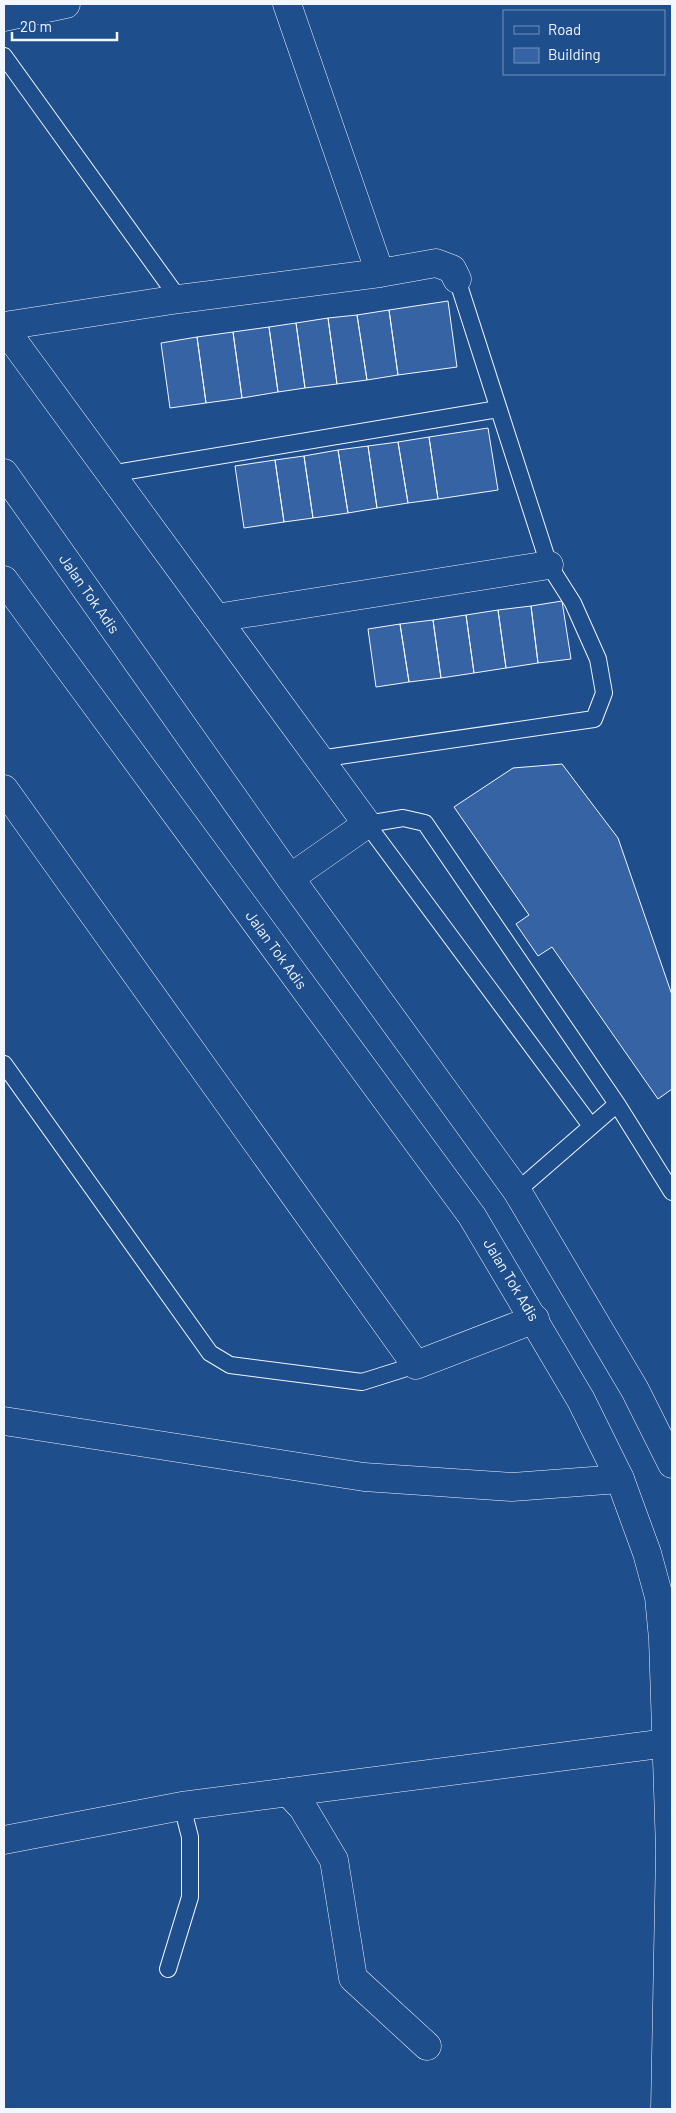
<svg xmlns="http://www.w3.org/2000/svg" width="676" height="2113" viewBox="0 0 676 2113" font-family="Barlow,sans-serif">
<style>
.building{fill:#3563a3;stroke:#f2f6ff}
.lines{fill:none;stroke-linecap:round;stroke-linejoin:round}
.service-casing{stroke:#f2f6ff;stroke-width:18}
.minor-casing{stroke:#f2f6ff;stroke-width:29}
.primary-casing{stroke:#f2f6ff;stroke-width:29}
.service{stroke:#1f4e8c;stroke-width:16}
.minor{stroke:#1f4e8c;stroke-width:28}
.primary{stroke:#1f4e8c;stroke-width:28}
.labels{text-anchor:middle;stroke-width:4;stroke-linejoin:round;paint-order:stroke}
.street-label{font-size:15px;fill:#f2f6ff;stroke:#1f4e8c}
</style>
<rect width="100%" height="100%" fill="#1f4e8c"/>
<!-- building -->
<path class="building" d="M448 301 457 367 398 375 389 310Z
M389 310 398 375 367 380 357 315Z
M357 315 367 380 337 384 328 318Z
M328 318 337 384 305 388 296 323Z
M296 323 305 388 278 392 269 327Z
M269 327 278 392 242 398 233 332Z
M233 332 242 398 206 403 197 337Z
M197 337 206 403 170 408 161 343Z
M488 428 498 490 438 499 429 437Z
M429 437 438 499 408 503 398 442Z
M398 442 408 503 377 508 368 446Z
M368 446 377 508 348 513 338 450Z
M338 450 348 513 313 518 304 456Z
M304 456 313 518 284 522 275 460Z
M275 460 284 522 244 528 235 466Z
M562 601 571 659 538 663 531 606Z
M531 606 538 663 506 668 498 610Z
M498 610 506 668 474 673 466 615Z
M466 615 474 673 441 678 433 620Z
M433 620 441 678 409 682 400 624Z
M400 624 409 682 376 687 368 629Z
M562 764 618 838 672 995V1089L658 1099 552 947 538 956 516 924 529 915 454 807 513 768Z"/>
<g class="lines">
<!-- service casing -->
<g class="service-casing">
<path id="service" d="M4 56 179 299
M110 474 498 409
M319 759 594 719 604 693 598 659 573 603 549 565 457 279
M4 1064 210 1353 230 1365 362 1382 416 1365
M591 1126 367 824 403 818 425 823 617 1104 672 1192
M517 1191 617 1104
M168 1969 190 1897V1837L182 1806"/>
</g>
<!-- minor casing -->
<g class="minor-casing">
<path id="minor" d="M287 4 380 273
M4 17 66 4
M4 326 179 299 380 273 436 263 452 269 457 279
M4 328 367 824 290 878
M216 618 549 565
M4 789 416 1365 535 1319
M4 1421 364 1477 512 1487 620 1479
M288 1792 303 1808 334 1860 353 1978 427 2046
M4 1840 182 1806 667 1743"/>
</g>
<!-- primary casing -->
<g class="primary-casing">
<path id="primary" d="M4 473 290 878 517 1191 635 1390 672 1464
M4 580 472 1216 581 1400 620 1479 647 1553 659 1597 663 1639 670 1850 665 2109"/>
</g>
<!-- service -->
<use href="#service" class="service"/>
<!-- minor -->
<use href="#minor" class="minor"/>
<!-- primary -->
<use href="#primary" class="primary"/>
</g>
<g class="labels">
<!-- street labels -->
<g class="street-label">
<text transform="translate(89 594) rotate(55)" y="5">Jalan Tok Adis</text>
<text transform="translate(276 950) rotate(54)" y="5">Jalan Tok Adis</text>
<text transform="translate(511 1280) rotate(59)" y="5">Jalan Tok Adis</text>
</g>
</g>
<!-- border -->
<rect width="676" height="2113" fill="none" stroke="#f2f6ff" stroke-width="10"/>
<!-- legend -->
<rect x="503" y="10" width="162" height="65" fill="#1f4e8c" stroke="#7391ba"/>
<rect x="514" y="26" width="25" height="8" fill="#1f4e8c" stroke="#7391ba"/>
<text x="548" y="35" font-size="15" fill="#f2f6ff">Road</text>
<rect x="514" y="48" width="25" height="15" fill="#3563a3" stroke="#7391ba"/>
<text x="548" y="60" font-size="15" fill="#f2f6ff">Building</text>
<!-- scale -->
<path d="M12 32v8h105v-8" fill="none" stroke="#f2f6ff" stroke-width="2.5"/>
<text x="20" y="32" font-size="15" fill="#f2f6ff" stroke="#1f4e8c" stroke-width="4" paint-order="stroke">20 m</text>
</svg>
